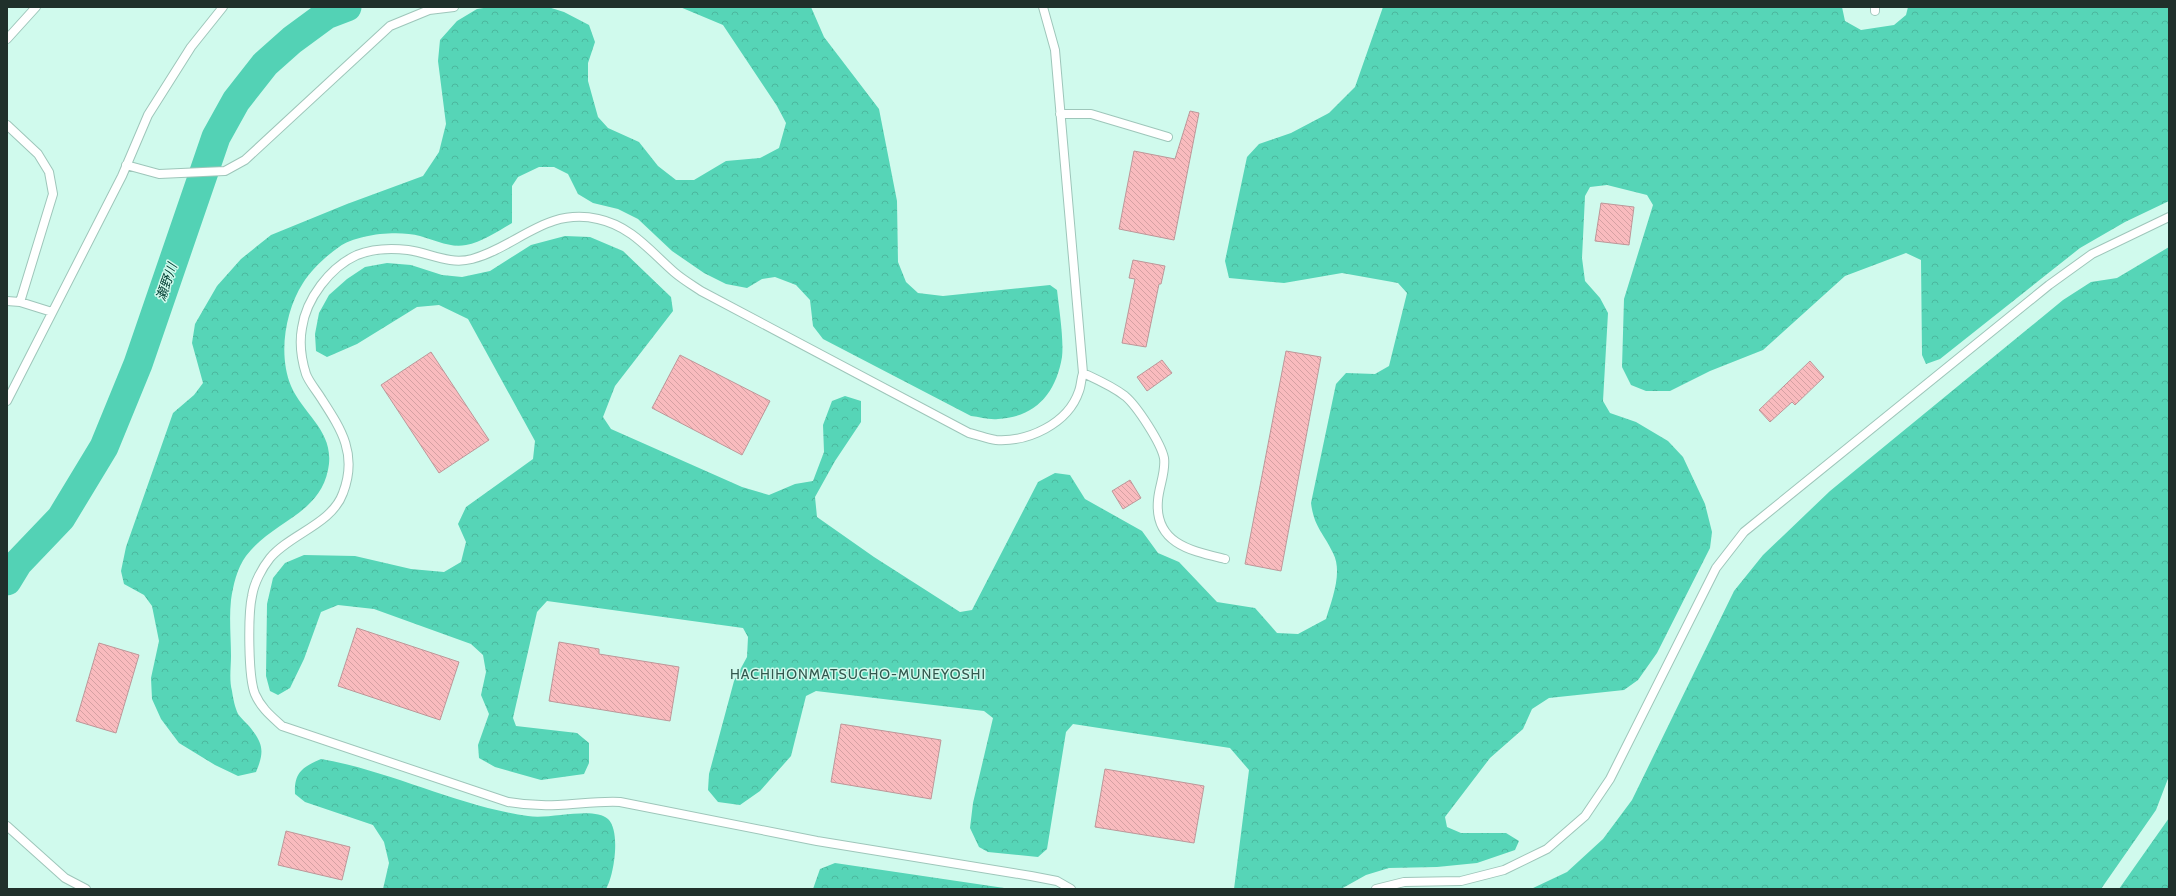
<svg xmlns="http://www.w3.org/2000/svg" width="2176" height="896" viewBox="0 0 2176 896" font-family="Cabin,'Noto Sans JP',sans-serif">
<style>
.forest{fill:url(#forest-crowns)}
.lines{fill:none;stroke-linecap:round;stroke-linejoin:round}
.river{stroke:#53d2b5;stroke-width:29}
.building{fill:url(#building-back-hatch);stroke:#bd9799}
.service-casing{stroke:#9ec6ba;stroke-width:10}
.service{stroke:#fff;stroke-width:8}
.labels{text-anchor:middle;stroke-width:3;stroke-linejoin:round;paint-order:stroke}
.water-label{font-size:13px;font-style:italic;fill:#013d31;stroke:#d0faed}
.quarter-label{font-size:14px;letter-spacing:1px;fill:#33584e;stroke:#d0faed}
</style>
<defs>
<pattern id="forest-crowns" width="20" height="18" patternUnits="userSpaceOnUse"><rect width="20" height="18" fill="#56d5b7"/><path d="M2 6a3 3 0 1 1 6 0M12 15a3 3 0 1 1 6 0" fill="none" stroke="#4bb79e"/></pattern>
<pattern id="building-back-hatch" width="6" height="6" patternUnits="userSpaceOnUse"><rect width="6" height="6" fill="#f9bbbe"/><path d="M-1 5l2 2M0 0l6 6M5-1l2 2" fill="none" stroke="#d5a1a3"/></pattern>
</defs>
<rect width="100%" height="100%" fill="#d0faed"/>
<!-- forest -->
<path class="forest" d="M490 7H548L564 12 589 25 595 42 588 63V81L598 117 608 128 639 142 658 166 676 180H694L726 161 760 158 779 148 786 123 777 106 723 25 680 7H811L824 37 879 109 897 201 898 262 906 282 918 293 943 296 1050 285 1057 290C1059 308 1064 340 1062 357 1056 393 1036 417 998 419 989 420 980 417 971 416L823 339 813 326 810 300 796 285 775 277 762 279 747 288 726 284 704 273 672 251 638 219 618 209 593 203 578 194 568 174 554 167H539L518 177 512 186V223C498 231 482 242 466 245 449 248 435 240 420 236 398 230 357 234 339 247 326 256 311 270 303 283 285 311 278 355 291 386 304 416 336 432 328 470 319 515 271 522 246 556 237 568 233 586 231 600 229 618 231 638 231 656 231 667 229 680 232 691 233 698 235 708 238 714 241 718 245 722 249 726 263 743 265 751 256 772L238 776 215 765 179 743 161 719 152 699 151 678 159 641 152 606 144 595 124 584 121 571 126 547 173 413 194 395 203 383 192 343 195 324 217 286 241 259 271 235 347 204 423 176 439 152 446 124 438 61 440 40 457 21 477 9Z
M1383 7H1842L1845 21 1861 30 1894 25 1906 15 1908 7H2169V201L2125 222 2080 248 1940 359 1926 364 1922 355 1921 260 1906 253 1845 276 1763 350 1710 371 1670 391H1646L1631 385 1622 367 1624 299 1653 205 1647 195 1607 185 1590 187 1585 196 1582 258 1585 281 1600 298 1608 313 1603 401 1610 413 1636 422 1668 441 1683 457 1705 504 1712 532 1710 548 1657 653 1638 680 1624 690 1549 698 1532 709 1523 729 1490 758 1445 817 1447 827 1461 833H1506L1519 841 1515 850 1477 863 1437 867 1389 868 1366 875 1341 889H1234L1249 770 1230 748 1073 724 1066 732 1047 849 1038 857 988 852 979 847 970 828 973 803 993 718 984 711 816 691 806 696 791 756 760 791 740 805 718 802 708 790 709 774 734 681 747 657 748 637 743 628 547 601 537 612 513 718 516 726 577 733 589 743V763L584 774 541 780 495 767 479 758 478 745 489 714 481 695 486 672 483 655 471 644 374 609 338 605 321 612 304 659 290 688 278 695 270 691 266 676 267 604 273 578 285 563 304 555 355 556 411 569 444 572 461 562 466 542 458 524 466 507 533 459 535 441 468 319 439 305 417 307 357 344 327 357 316 351 315 334 319 313 329 295 347 279 365 267 387 263 411 265 442 275 462 277 490 271 531 245 565 236 590 237 623 251 671 297 673 311 615 386 603 417 611 429 742 487 769 495 795 484 813 481 824 452 823 425 832 401 845 396 861 401V422L835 461 815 497 817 517 874 557 960 612 972 610 1038 482 1055 473 1070 475 1085 499 1142 531 1158 553 1179 562 1217 602 1255 608 1277 633 1298 634 1326 619C1332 599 1343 572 1333 553 1323 532 1314 527 1311 503L1336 384 1346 373 1375 374 1389 366 1407 293 1398 283 1342 273 1284 283 1229 278 1225 261 1247 157 1259 144 1291 133 1329 113 1355 87Z
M2169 247V776L2156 810 2101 889H1531L1567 872 1603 839 1632 800 1734 591 1763 555 1830 491 2063 300 2091 282 2117 278Z
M321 759C391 771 457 806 528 816 549 820 593 806 608 819 621 831 614 876 606 889H383L389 863 384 842 373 825 305 802 295 794C294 773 302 767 321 759Z
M2169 818V889H2119Z
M835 863 1011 889H813L820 869Z"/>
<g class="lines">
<!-- river -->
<path class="river" d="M7 581 18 563 61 518 104 447 138 364 216 137 236 101 265 64 292 40 326 15 347 7"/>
</g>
<!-- building -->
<path class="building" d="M1190 111 1199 113 1174 240 1119 229 1134 151 1175 159Z
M1601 203 1634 207 1629 245 1595 241Z
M1133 260 1165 266 1161 284H1159L1146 347 1122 343 1135 279 1129 278Z
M1286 351 1321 357 1281 571 1245 564Z
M431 352 489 440 439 473 381 385Z
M680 355 770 401 742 455 652 408Z
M1162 360 1172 373 1147 391 1137 377Z
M1810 361 1824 377 1795 405 1792 402 1770 422 1759 410Z
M1130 480 1141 498 1123 509 1112 491Z
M357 628 459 662 440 720 338 686Z
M559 642 599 649V654L679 667 670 721 549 701Z
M99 643 139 655 116 733 76 721Z
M841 724 941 740 931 799 831 782Z
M1105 769 1204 786 1194 843 1095 827Z
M286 831 350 847 342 880 278 865Z"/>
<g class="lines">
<!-- service casing -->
<g class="service-casing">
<path id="service" d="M1043 7 1055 50 1083 373C1081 379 1081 386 1079 391 1068 424 1028 442 996 440 988 439 978 435 969 433L701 291C692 285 682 279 674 272 650 251 631 226 598 219 546 207 517 247 472 259 449 265 430 253 408 250 392 248 372 249 357 255 330 267 306 299 302 328 299 344 301 358 306 374 309 382 316 390 321 398 341 429 358 454 343 493 332 524 290 534 270 558 262 568 254 583 252 596 248 614 248 677 255 694 261 708 271 716 282 726L508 802C525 805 541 806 558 805 579 804 599 801 620 802L817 841 1031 876 1057 881 1071 889
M1875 7V11
M7 39 36 7
M1060 114H1091L1168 137
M7 125 38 154 49 172 53 194 20 302
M126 165 159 174 225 171 245 160 390 26 429 10 454 7
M7 301 20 302 52 312
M1083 373C1098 380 1112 386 1125 396 1137 406 1161 443 1164 458 1166 472 1159 486 1158 500 1154 544 1192 551 1225 559
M7 401 122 176 148 115 191 47 223 7
M7 826 65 878 86 889
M1376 889 1404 882 1461 881 1504 870 1547 849 1585 816 1610 779 1716 568 1744 532 2049 285 2092 254 2169 217"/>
</g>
<!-- service -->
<use href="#service" class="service"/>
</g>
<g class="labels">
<!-- water labels -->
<g class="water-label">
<text transform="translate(166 282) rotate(-71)" y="5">瀬野川</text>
</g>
<!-- quarter labels -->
<g class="quarter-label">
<text x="858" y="679">HACHIHONMATSUCHO-MUNEYOSHI</text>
</g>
</g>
<!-- border -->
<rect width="2176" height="896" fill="none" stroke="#20302b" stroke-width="16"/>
</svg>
